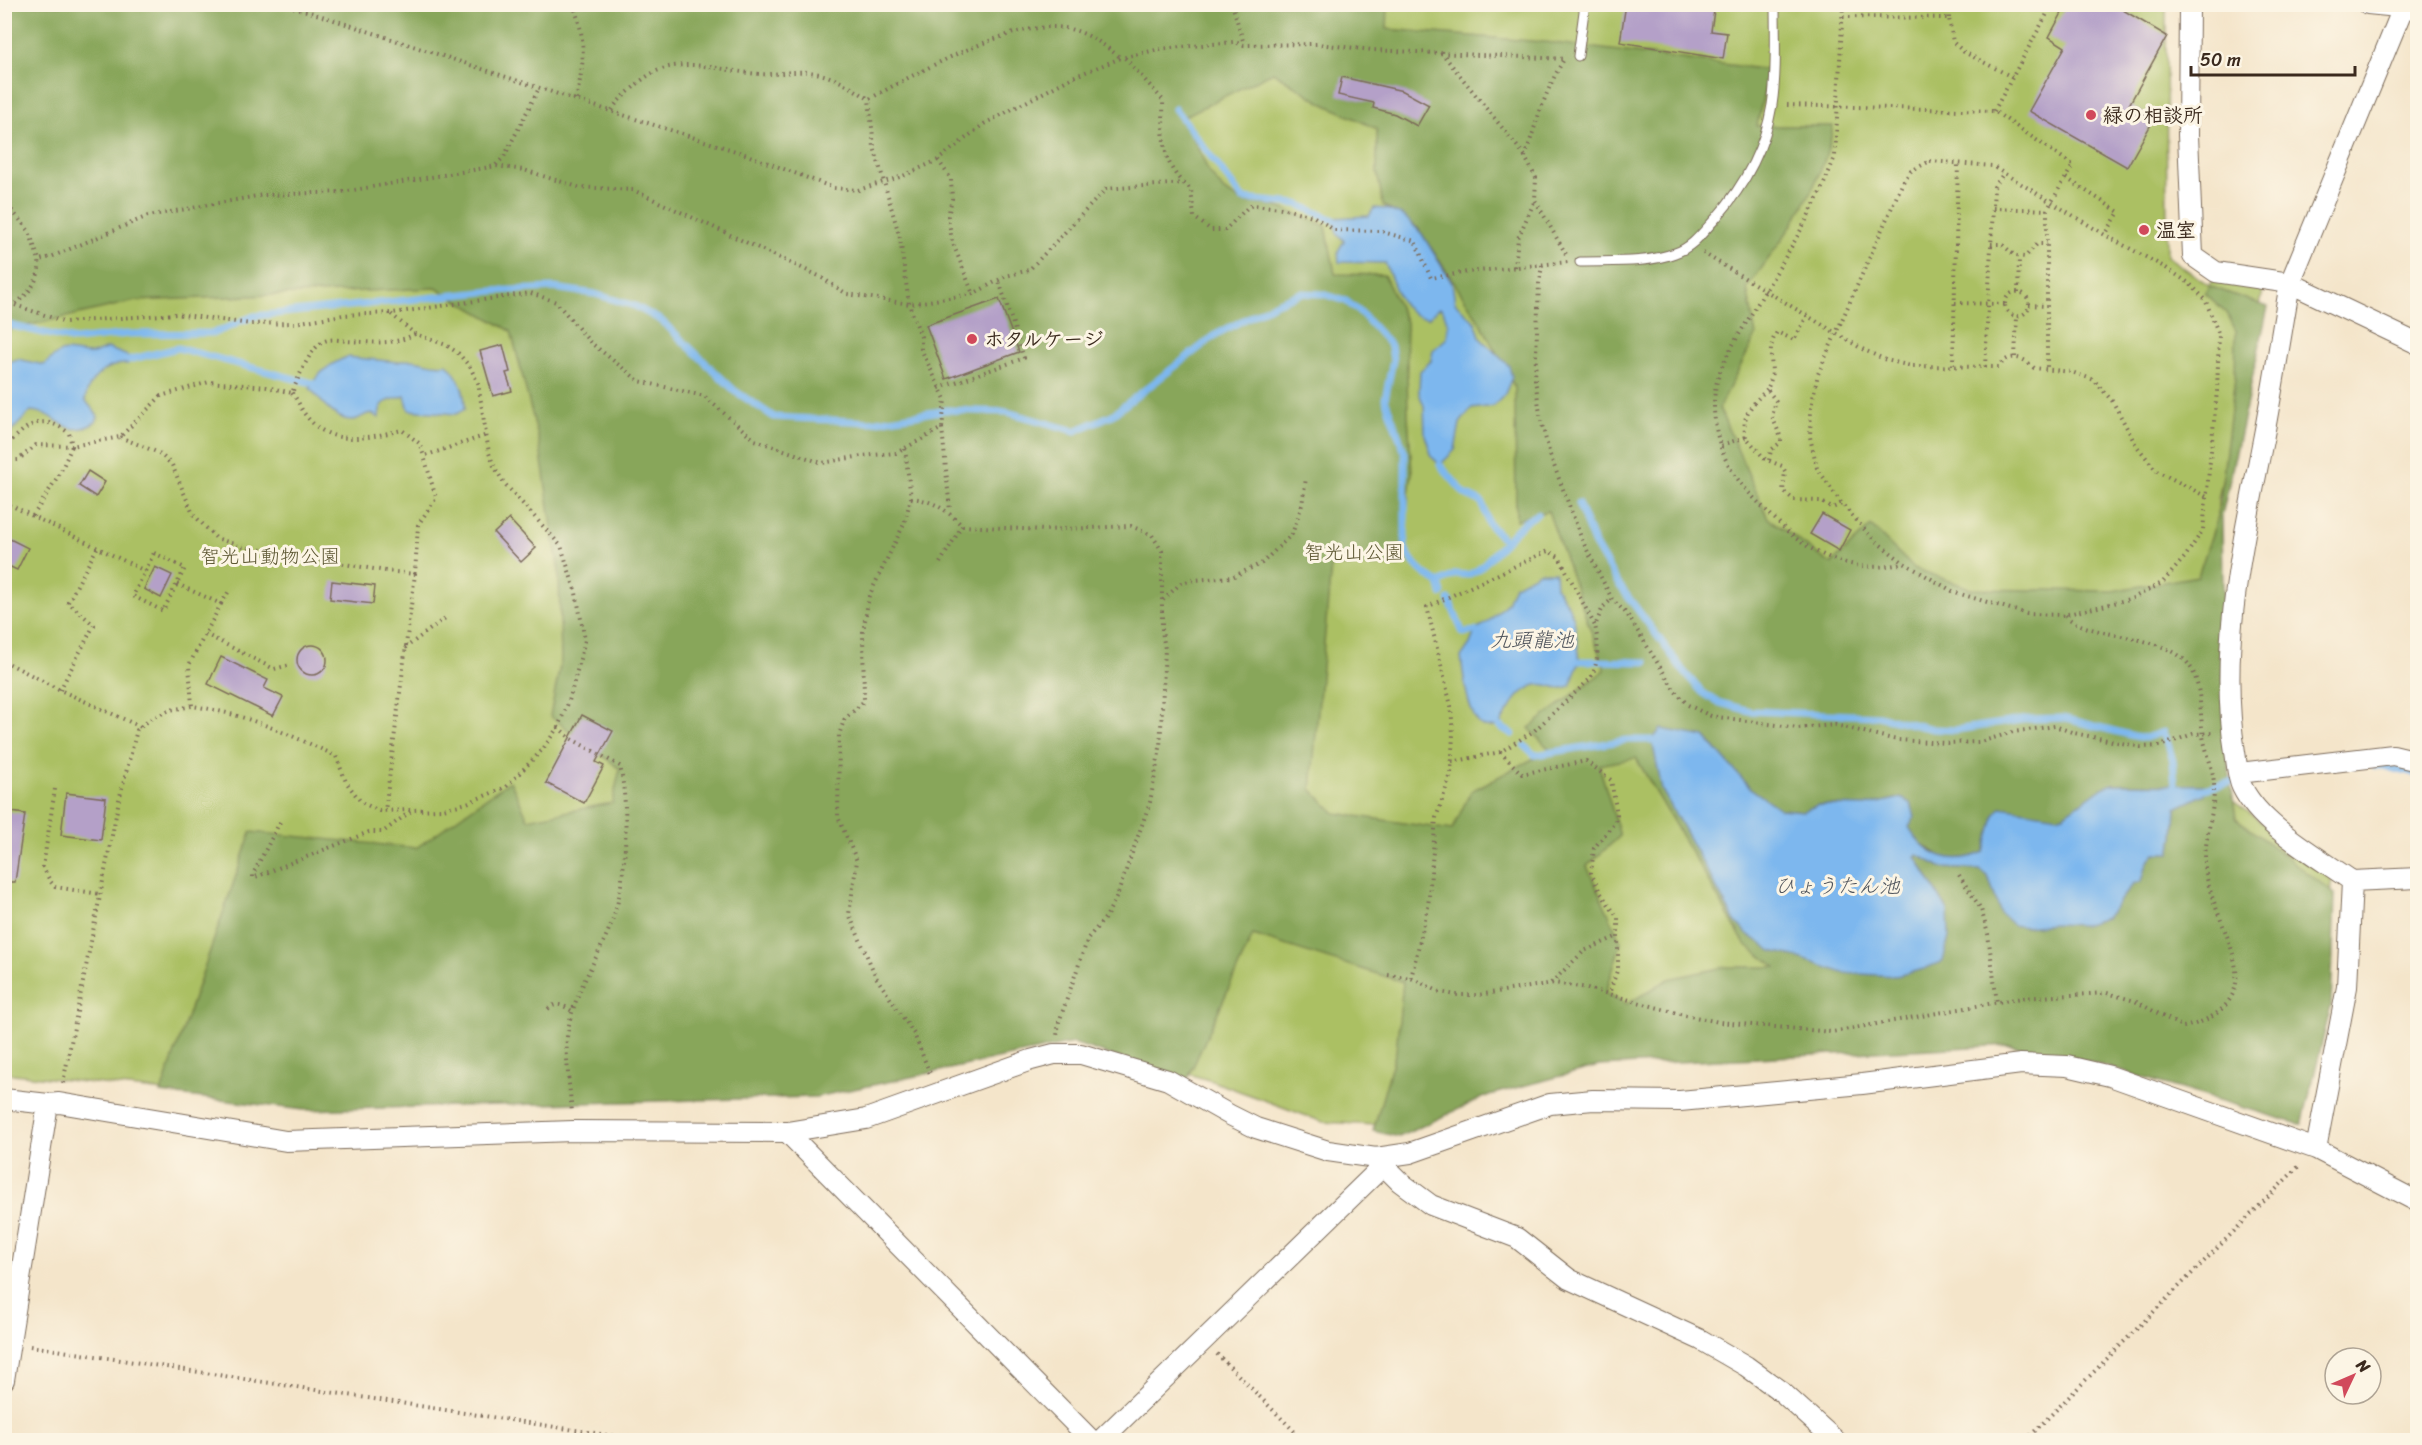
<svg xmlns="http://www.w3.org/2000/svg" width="2422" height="1445" viewBox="0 0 2422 1445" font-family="Sriracha,'Klee One',sans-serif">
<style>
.green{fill:#abc064;stroke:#737541;stroke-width:1.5}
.forest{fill:#88a65a;stroke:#62683c;stroke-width:1.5;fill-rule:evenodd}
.water{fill:#7db7ee;stroke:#5c7086;stroke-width:1.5}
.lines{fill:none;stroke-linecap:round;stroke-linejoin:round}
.stream{stroke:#7db7ee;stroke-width:7}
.building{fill:#b4a0c8}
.lane-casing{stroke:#7c6b5a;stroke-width:11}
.street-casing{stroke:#7c6b5a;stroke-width:22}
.path{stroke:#7c6b5a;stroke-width:4;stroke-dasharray:1.5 4.5;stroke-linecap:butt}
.lane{stroke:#fff;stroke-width:9}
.street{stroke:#fff;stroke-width:20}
.poi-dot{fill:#d1495b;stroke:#fcf5e5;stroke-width:2}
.labels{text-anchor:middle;stroke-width:6;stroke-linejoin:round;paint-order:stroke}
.poi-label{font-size:20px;font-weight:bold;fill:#3b2a1e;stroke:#fcf5e5;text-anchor:start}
.park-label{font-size:20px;fill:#5d5733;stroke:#fcf5e5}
.water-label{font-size:21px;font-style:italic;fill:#4f545c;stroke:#fcf5e5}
</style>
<rect width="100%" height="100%" fill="#fcf5e5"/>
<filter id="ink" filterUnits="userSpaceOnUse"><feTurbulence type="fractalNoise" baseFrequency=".0167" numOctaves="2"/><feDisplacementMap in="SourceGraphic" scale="12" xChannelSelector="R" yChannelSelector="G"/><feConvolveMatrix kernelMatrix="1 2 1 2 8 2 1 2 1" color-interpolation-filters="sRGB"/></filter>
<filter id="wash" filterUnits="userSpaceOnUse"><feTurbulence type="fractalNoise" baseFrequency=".008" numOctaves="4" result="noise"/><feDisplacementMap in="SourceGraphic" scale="24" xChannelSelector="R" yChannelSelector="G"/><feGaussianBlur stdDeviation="1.35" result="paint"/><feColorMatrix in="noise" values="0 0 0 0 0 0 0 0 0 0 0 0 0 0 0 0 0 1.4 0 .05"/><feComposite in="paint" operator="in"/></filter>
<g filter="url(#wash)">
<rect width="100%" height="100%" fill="#f4e5ca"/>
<!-- green -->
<path class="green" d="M5 5H2166L2167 256 2209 285 2216 276 2264 287 2218 499 2220 727 2232 800 2332 874 2330 990 2000 1036 1587 1058 1393 1126 1323 1122 1212 1081 1068 1038 288 1105 5 1073Z"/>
<!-- forest -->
<path class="forest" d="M1388 4 1387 29 1555 43 1769 70 1757 126H1833C1825 185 1781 242 1747 288L1756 336 1719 408 1768 518 1831 564 1871 526 1914 568 1972 589 2112 591 2198 576 2218 516 2235 377 2236 331 2227 313 2205 293 2209 286 2268 307 2222 515 2225 741 2236 818 2335 894 2331 1006 2302 1125 2087 1061 2010 1045 1599 1066 1489 1095 1399 1137 1373 1131 1396 1051 1403 982 1253 935 1187 1080 1073 1043 816 1097 304 1110 161 1093 251 832 416 848 510 781 528 819 612 803 620 769 550 716 561 661 559 572 539 441 511 331 436 288 135 301 5 331 4 5ZM1273 72 1322 103 1377 129V172L1383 205 1418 228 1480 322 1515 388 1516 520 1548 511 1605 670 1529 728 1550 750 1471 791 1452 830 1335 813 1311 789 1331 566H1399L1412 473 1408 416 1406 322 1384 275 1335 274 1326 226 1273 205 1243 202 1224 191 1209 172 1183 117ZM1705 737 1750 788 1780 809 1803 811 1818 805 1865 806 1901 798 1909 827 1917 841 1945 859 1972 858 1984 852 1995 815 2001 807 2058 817 2064 815 2112 784 2203 785 2176 808 2174 836 2170 853H2155L2147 862 2142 881 2133 884 2106 918 2025 927 2001 914 1988 876 1980 870 1943 868 1918 855 1916 857 1948 911 1794 956C1770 950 1752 940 1735 921L1662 790ZM1636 758 1745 944 1776 967H1725L1669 979 1627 1004 1606 993 1621 942 1587 866 1620 836 1599 765Z"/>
<!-- water -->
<path class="water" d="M1374 208 1386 209 1404 216 1422 234 1452 283 1455 303 1475 322 1481 339 1509 366 1512 377 1505 394 1494 406 1471 409 1460 423 1455 450 1440 465 1432 457 1425 435 1424 406 1419 393 1420 371 1431 361 1433 350 1447 338 1448 324 1443 310 1439 308 1428 318C1399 316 1396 286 1385 263L1339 262 1338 251 1344 241 1337 233 1333 218 1369 216Z
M107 348 128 356V364C106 363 88 379 85 400L98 416 96 422C65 442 59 412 31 411L5 438V363L18 359 44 365C66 345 62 352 89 354 94 355 102 350 107 348Z
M347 357 398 362C415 355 431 368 447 364 460 378 465 390 465 409L456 414 409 410 405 396C390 401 379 399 379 418L371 413C365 414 362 417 357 419 338 425 320 400 310 388 317 373 332 363 347 357Z
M1539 572H1555L1556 587 1568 605 1574 619 1578 646 1580 661 1570 686C1562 690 1555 687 1547 685 1523 680 1510 708 1499 726 1495 727 1489 728 1485 727 1468 723 1463 672 1461 657L1470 644 1475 631 1488 622 1507 603 1514 586Z
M1661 729 1705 737 1750 788 1780 809 1803 811 1818 805 1865 806 1901 798 1911 803 1915 817 1909 827C1926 857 1953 866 1984 852L1995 814 2001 807 2058 816 2064 815 2100 789 2112 784 2203 785 2205 794 2176 808 2174 836 2170 853H2155L2147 863 2142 881 2133 884 2106 918 2083 925 2054 924 2025 927 2013 925 2001 914 1988 876 1980 870 1943 868 1918 855 1916 857 1948 911 1949 937 1943 961 1924 969 1896 976 1843 973 1794 956 1772 951 1745 932 1735 921 1662 790 1652 740Z"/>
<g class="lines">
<!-- stream -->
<path class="stream" d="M1175 109 1243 199 1297 204 1334 220
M242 321 254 316 493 291 554 288 595 294 635 306 662 321 735 391 774 417 870 422 941 411
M4 324 75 340 128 334 214 333 236 324
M128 360 178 348 295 379
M301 380 312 383
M946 410 1007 412 1075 431 1112 415 1217 334 1274 304 1301 293 1323 294 1346 301 1361 313 1391 346 1393 360 1385 399 1405 453V548C1413 565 1423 574 1439 583L1442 594
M1440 465 1465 494 1482 502 1488 523 1505 541
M1578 503 1594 543 1617 582 1685 673 1702 692 1717 702 1750 711 1878 716 1933 729 1955 730 2029 719 2063 718 2134 736 2145 738 2163 732 2167 742
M1439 583 1456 574 1468 575 1479 569 1523 523 1537 514
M1449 600 1463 633 1475 631
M1580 661H1595
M1597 661 1646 662
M1499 726 1512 734
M2168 744 2173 761 2175 785
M1525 746 1535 755 1627 740H1652
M2375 766H2385L2418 775
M2204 789 2236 781"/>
</g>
<g id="blocks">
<!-- building -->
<path class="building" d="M1626 4H1715L1711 31 1727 33 1723 59 1620 42Z
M2067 4H2113L2167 36 2129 105 2154 119 2127 167 2029 111 2065 47 2049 37Z
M1342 77 1403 91 1429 105 1417 126 1395 114 1373 108 1374 103 1338 95Z
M999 299 1019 352 946 379 926 325Z
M503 345 510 372 506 373 512 391 493 396 480 351Z
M88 471 105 482 96 497 79 486Z
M1822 514 1850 530 1839 551 1810 534Z
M509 519 536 548 521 562 494 533Z
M4 536 28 548 17 570 4 564Z
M155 567 172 575 161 598 144 589Z
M332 581 375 586 373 604 330 599Z
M297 660a15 15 0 1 1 30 0a15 15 0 1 1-30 0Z
M221 657 268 680 264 688 283 697 273 716 208 684Z
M582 715 613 731 596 762 604 766 584 803 546 783Z
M66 793 106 798 101 840 61 835Z
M4 811 25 814 15 882H4Z"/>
</g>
</g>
<g filter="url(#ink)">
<use href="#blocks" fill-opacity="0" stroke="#7c6b5a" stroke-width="1.5"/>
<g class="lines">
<!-- lane casing -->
<g class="lane-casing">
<path id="lane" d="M1578 56 1585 4
M1580 262C1610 261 1646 264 1675 253 1693 247 1703 232 1716 218 1744 186 1765 148 1772 105 1777 73 1775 37 1775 4"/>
</g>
<!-- street casing -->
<g class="street-casing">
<path id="street" d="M2189 4 2188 135 2193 256 2216 272 2290 283C2281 335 2273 388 2263 440 2243 542 2218 648 2235 752 2237 763 2237 777 2242 787 2261 826 2317 856 2352 881L2347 987 2316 1149
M2368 4 2418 9
M2403 8 2290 283 2418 344
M2239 773 2393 755 2418 761
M2352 881 2418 878
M4 1099 48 1104 59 1103 286 1141 573 1131 787 1132 866 1119 1031 1060 1054 1054H1081L1168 1080 1230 1115 1256 1128 1328 1151 1376 1158 1410 1153 1550 1104 1593 1100 1680 1101 1862 1084 2021 1064 2067 1066 2110 1076 2316 1149 2418 1202
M787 1132 1091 1440
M1376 1158 1400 1182 1431 1205 1517 1238 1569 1279 1701 1340 1746 1366 1783 1393 1835 1440
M4 1380 48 1104
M1101 1440 1384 1165"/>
</g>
<!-- path -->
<path class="path" d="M282 4 313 13 576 100 742 153 834 188 858 190 903 176 938 160 984 124 1073 77 1121 58 1160 49 1234 42 1244 45 1317 44 1373 50 1566 59
M573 4C587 41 584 63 576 100
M1232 4 1244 44
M1843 4 1835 156C1815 212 1782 262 1752 313 1738 337 1719 363 1715 391 1712 412 1716 438 1725 458 1737 484 1760 504 1780 524 1812 557 1859 575 1904 563
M1843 17 1949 18 1953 42 1964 52 2012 77
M1949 18V4
M1441 52 1525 156
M1125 58 1163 100C1164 132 1159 157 1182 182
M1563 61C1545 91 1536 123 1525 157L1536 178 1535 200 1567 256
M1787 105 1994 111 2073 165 2047 210V370
M612 110C617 101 626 94 634 87 672 49 714 71 760 74 772 75 785 72 797 72 825 70 846 84 869 99
M1994 111 2048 12V4
M938 160 951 179 952 199 948 216 952 241 973 294
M1930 161 1992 166 2105 235 2166 268 2189 283 2205 299 2219 335 2217 391 2203 530 2185 557 2162 583 2133 598 2102 606 2064 615 2027 614 1954 592 1904 563 1873 539 1842 504 1817 468 1810 437 1811 407 1818 374 1903 182 1911 171Z
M496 165 504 157 539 88
M2066 178 2119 212 2105 235
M4 201 29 231 39 260
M1993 208 2047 210
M1991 244H2002L2015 256 2025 257 2037 244H2047
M1703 253 1864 350 1886 360 1911 366 1999 367C2008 352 2024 357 2034 368L2072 372 2094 380 2113 402 2136 445 2157 471 2207 497
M1542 265 1539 284 1535 379 1541 421 1550 455 1583 542 1612 599 1627 614 1675 691 1688 705 1711 716 1798 728 1835 725 1897 740 1947 743 1980 742 2013 732 2055 726 2074 733 2141 747 2160 746 2193 734 2213 733
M1515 267 1518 238 1535 200
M2005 304a12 12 0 1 1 24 0a12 12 0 1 1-24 0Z
M2018 293 2019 257
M1955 303 2005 304
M15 305 65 322 176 314 251 324 294 323 343 315 393 313 531 293 556 302 590 342 639 381 704 396 755 440 822 463 861 456 896 453 942 428 945 399 921 349V337L909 304 900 238 874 147 869 99C915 74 1013 19 1065 28 1088 32 1104 45 1121 58
M2029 305 2047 306
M4 307C24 304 42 279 39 260L51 257 148 216 263 195 342 192 496 166 524 170 578 187 633 190 819 276 847 294 909 304 973 294 1006 276 1029 270 1106 189 1183 183 1191 189 1194 217 1211 230H1225L1248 207 1253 205 1281 208 1313 216 1334 230 1379 231 1415 241 1431 278 1468 272 1568 262
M2015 357 2017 316
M1953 365 1958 163
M1985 367 1994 187 2003 174
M939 388 1024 358 999 281
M292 393C298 400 300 407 304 413 330 449 366 438 402 430L419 443 424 456 487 435
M942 428 950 511
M120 437 159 453 172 465 193 514 216 538 243 547 386 571 415 574 385 811
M1746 437C1740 415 1753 404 1767 389
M1721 445 1746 437 1765 459 1782 466 1785 471 1783 491 1794 500 1820 501 1832 508 1842 504
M4 449C25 426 40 411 69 433L72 446 36 445 18 460 4 461
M905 449 911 498 904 524 869 596 863 632 864 701 844 720 839 735 838 817 857 861 849 914 876 977 914 1034 931 1076
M1769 460 1771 450 1781 442V438L1772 416 1776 401 1767 389C1779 368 1763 354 1777 332L1794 340 1807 316
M911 498C932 500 948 510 962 526L1045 530 1131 526 1152 535 1162 551V631L1165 649 1160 748 1150 802 1117 896 1106 917 1088 938 1059 1022 1057 1036
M4 502 145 571
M33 516 60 473 72 446 120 437 161 396 209 382 267 387 292 393C298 379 311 343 328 340 333 339 341 340 346 341 371 342 393 346 415 334
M154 553 185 568 163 611 133 596Z
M940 563 962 526
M415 574 418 525 436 498 424 456
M177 584 221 604 189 665 192 706C243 713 289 734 336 756L346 782 361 802 379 811 443 809 467 803 497 791 506 787 543 749 558 727 569 701 585 640 576 593 561 546 504 483 494 466 489 453 478 383 470 367 458 353 446 345 415 334 391 314
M1163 600 1181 583 1194 580 1232 577 1262 563 1292 534 1302 505 1306 478
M221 604 229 591
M205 634 274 669 290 665
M405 648 448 616
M4 661 60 690 141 727
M60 690 94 625 68 602 97 548
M558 727 570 738 620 766C629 807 627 875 614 916 601 955 575 988 568 1030 564 1049 570 1091 572 1112
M1500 752 1522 774 1586 761 1611 780 1617 814 1615 822 1594 848 1591 873 1600 892 1618 918V968L1609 994
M1452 762 1500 752 1534 731 1590 679C1599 664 1599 643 1595 626
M55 789 43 867 50 881 55 887 100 894
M280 822 253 874V878L369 832H383L411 811
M1959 875 1981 909 1988 934 1997 1003
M1388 975 1411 978 1440 992 1456 995H1478L1554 983 1587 988 1680 1014 1719 1022 1832 1032 2021 998 2107 993 2135 1001 2183 1027C2205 1023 2228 1011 2235 988 2244 952 2205 902 2205 861 2205 837 2214 813 2214 789 2215 772 2206 753 2203 736 2200 716 2202 682 2189 665 2164 632 2088 640 2065 615
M1411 978 1428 907 1436 818 1451 774 1453 734 1451 706 1427 607 1548 551 1559 557 1595 626 1603 607 1612 599
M1551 983 1584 951 1618 936
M548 1009C557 1001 564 1006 572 1011
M63 1083 119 800 137 730 152 718 170 710 192 706
M30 1346 640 1440
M1217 1354 1303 1440
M2026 1440 2301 1164"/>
<!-- lane -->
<use href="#lane" class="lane"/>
<!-- street -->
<use href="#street" class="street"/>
</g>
</g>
<!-- markers -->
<g class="poi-dot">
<circle cx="2091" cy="115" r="6"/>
<circle cx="2144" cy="230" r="6"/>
<circle cx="972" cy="339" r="6"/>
</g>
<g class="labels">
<!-- poi labels -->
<g class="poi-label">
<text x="2103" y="122">緑の相談所</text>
<text x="2156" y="237">温室</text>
<text x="984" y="346">ホタルケージ</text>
</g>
<!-- park labels -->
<g class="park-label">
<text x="1354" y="559">智光山公園</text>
<text x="270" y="563">智光山動物公園</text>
</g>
<!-- water labels -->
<g class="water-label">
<text x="1532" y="647">九頭龍池</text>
<text x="1837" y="893">ひょうたん池</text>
</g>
</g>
<!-- margin -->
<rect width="2422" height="1445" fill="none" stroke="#fcf5e5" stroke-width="24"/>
<!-- north arrow -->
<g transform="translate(2353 1376) rotate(46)"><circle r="28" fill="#fcf5e5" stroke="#afa495" stroke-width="1.5"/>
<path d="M0-4.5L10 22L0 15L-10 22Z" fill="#d1495b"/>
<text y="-9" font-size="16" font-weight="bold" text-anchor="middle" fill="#3b2a1e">N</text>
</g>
<!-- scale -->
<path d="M2191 66v9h164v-9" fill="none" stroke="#3b2a1e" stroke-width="3"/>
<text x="2200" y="66" font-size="18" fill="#3b2a1e" stroke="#fcf5e5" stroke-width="4.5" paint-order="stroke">50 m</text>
</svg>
